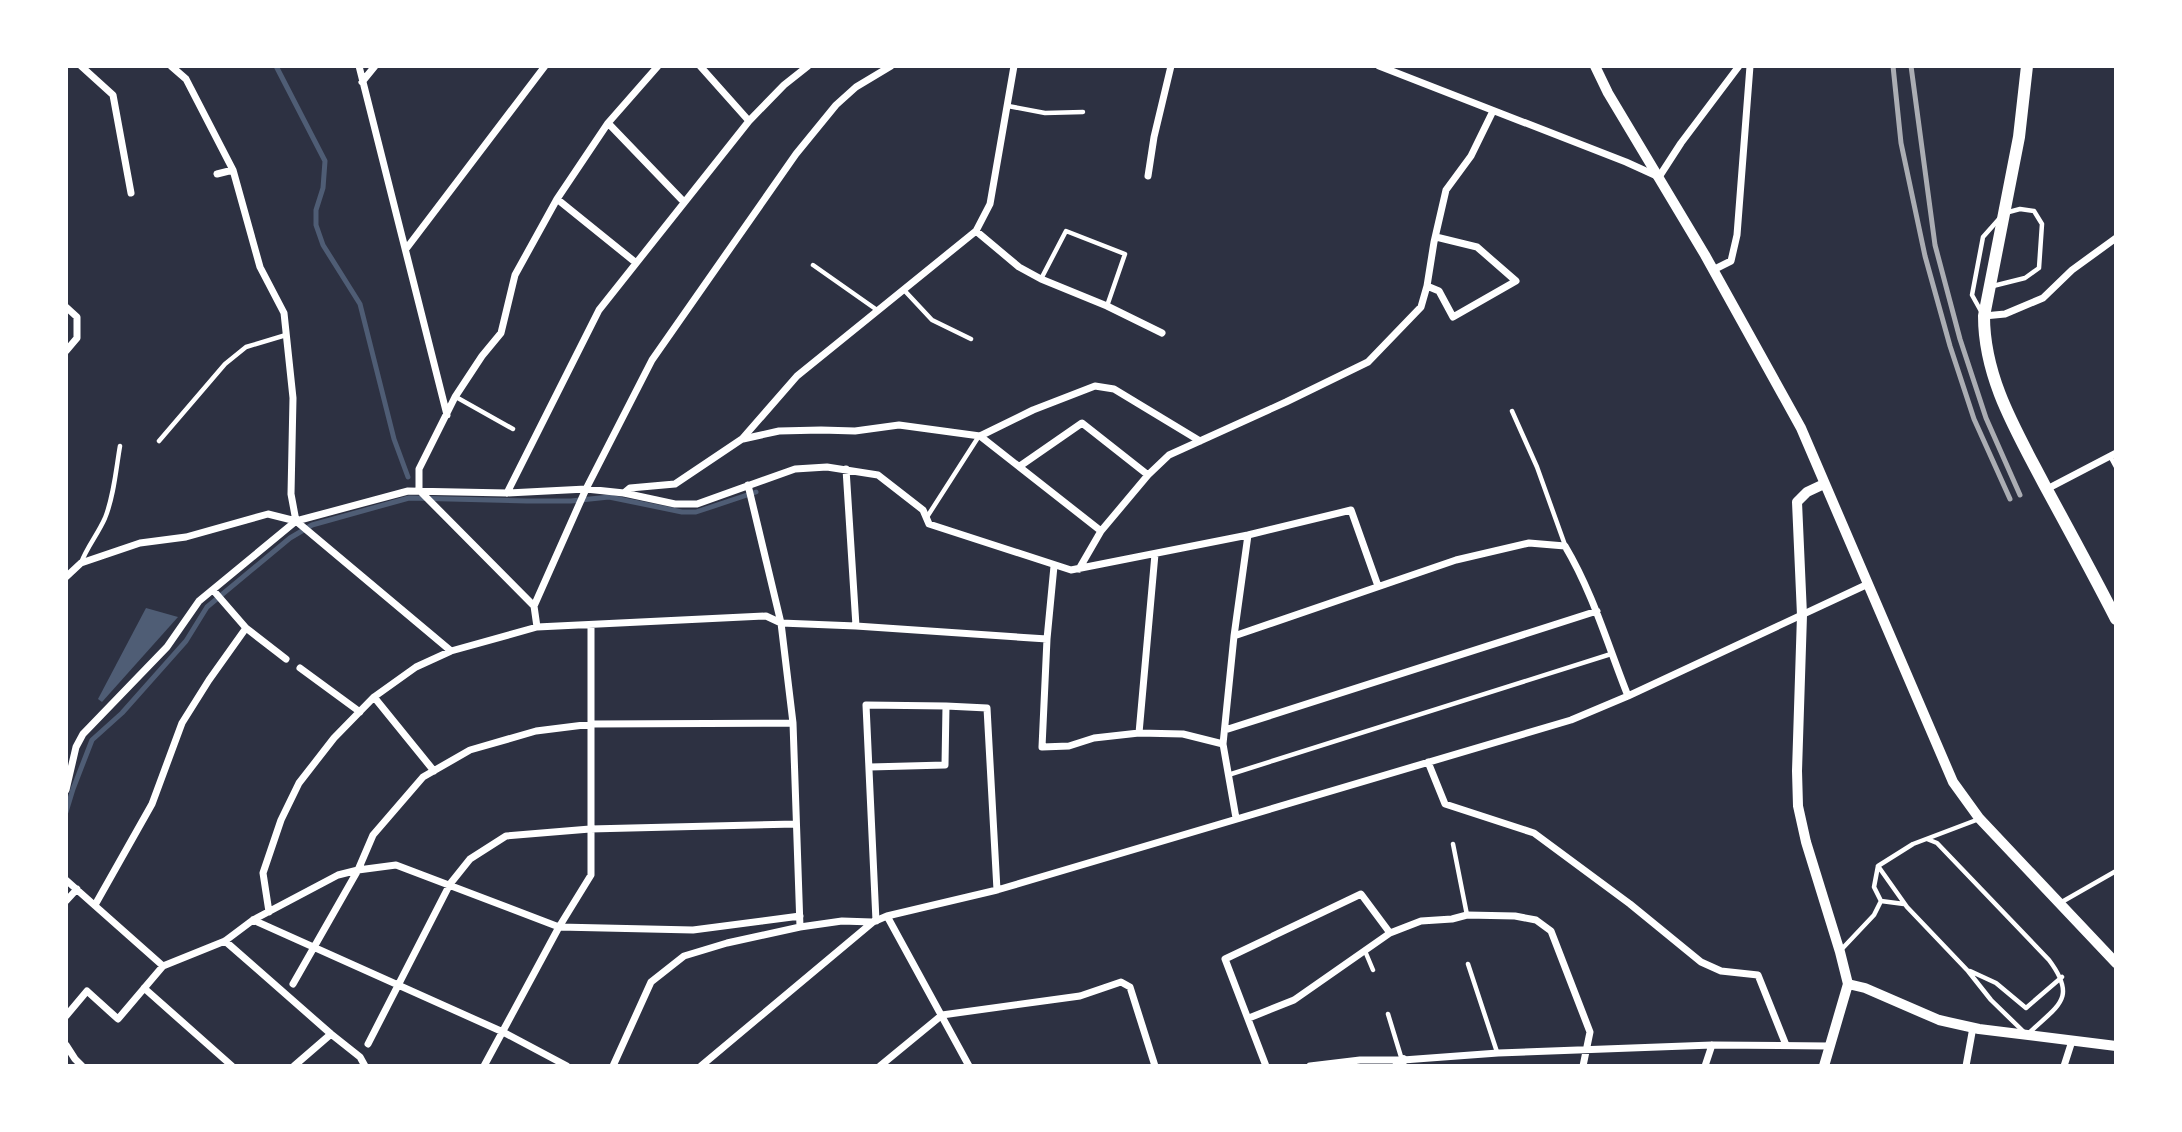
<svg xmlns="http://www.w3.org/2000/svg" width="2182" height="1132" viewBox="0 0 2182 1132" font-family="'Golos Text',sans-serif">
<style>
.water{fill:#4f5d75}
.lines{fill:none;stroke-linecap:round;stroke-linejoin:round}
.stream{stroke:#4f5d75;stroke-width:5}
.service{stroke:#fff;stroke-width:4.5}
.minor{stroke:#fff;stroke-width:7}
.tertiary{stroke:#fff;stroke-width:10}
.primary{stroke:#fff;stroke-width:12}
.rail{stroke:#abadb3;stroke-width:5}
</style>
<rect width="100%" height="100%" fill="#2d3142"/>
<!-- water -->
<path class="water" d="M146 608 178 617 102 702 98 699Z"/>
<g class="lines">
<!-- stream -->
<path class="stream" d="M276 66 325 161 323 188 316 210V225L323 245 360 304 394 439 408 477
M66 812 73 789 92 740 122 713 186 641 207 607 290 538 312 525 409 498 527 501H571L609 497 682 512H696L756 492"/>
<!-- service -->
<path class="service" d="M1008 106 1045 113 1083 112
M813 265 877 310
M1041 279 1066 231 1125 254 1107 306
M1993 286 2025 278 2039 268 2042 224 2034 211 2020 209 2005 213
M904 290 932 320 971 339
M1982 313 1972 295 1983 237 1999 219
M456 397 513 429
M1512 411 1537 467 1565 545
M159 441 225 364 246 347 286 335
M2110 456 2116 467
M927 517 979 436
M81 563C87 547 98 534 105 518 114 496 116 469 120 446
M1228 775 1611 654
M1453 844 1467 915
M1878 866 1907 907 1968 971 1991 1000 2027 1035C2056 1006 2079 1000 2049 960L1937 843 1927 839
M1881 901 1874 887 1878 866 1913 844 1979 819
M1881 901 1904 904
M2060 903 2116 871
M1365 951 1373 970
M1840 951 1874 915 1881 901
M1468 964 1497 1052
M1970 971 1996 983 2026 1008 2062 977
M1388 1014 1402 1060"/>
<!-- minor -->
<path class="minor" d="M81 66 113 95 131 193
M171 66 186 79 233 170 260 267 284 313 293 398 291 494 296 521
M359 66 447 415
M700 66 749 121
M1379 66 1626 162 1659 177 1681 143 1739 66
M362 82 375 66
M608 123 684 202
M217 174 233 170
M1148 176 1154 137 1171 66
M557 199 635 262
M976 231 1019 267 1041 279 1107 306 1162 333
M406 249 545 66
M1713 270 1731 261 1737 235 1750 66
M1427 286 1439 291 1453 317 1516 281 1477 247 1436 237
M66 307 77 317V338L66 351
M1984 316 2005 314 2043 298 2072 270 2116 238
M980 436 1101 531
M743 439 779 431 821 430 855 431 899 425 980 436 1033 410 1095 386 1114 389 1200 441
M1020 466 1082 423 1148 475
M846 469 856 626
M748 485 781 623 793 723 800 927
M2047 489 2116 453
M507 493 599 310 749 121 784 85 808 66
M624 493 630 488 675 484 742 439 797 376 976 231 990 204 1014 66
M1054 566 1047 639 1042 747 1069 746 1094 738 1139 733 1183 734 1223 744
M1079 569 1101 531 1148 475 1169 455 1286 402 1368 362 1421 307 1427 286 1434 242 1446 190 1471 156 1493 111
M66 577 81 563 140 543 186 537 268 514 296 521 451 651
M213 590 246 628 286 659
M534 606 419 490V469L455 397 482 356 501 333 515 275 557 199 608 123 658 66
M537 627 534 606 586 489 652 360 796 154 836 105 856 87 891 66
M1234 636 1248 535
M300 668 360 712
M374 697 434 771
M1225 730 1597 611
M1139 733 1155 554
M1428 762 1445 804 1534 833 1630 904 1701 962 1721 971 1758 975 1786 1045
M870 767 945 765 946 706
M66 790 76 747 83 734 167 647 199 601 296 521 408 491 507 493 586 489 624 493 675 504H697L795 469 827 467 878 475 923 510 929 524 1071 570 1248 535 1351 510 1378 586
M1236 818 1223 744 1234 636 1456 560 1529 543 1565 546C1593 593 1608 646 1628 696
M66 880 163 966
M66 901 77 889
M95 905 152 804 182 723 209 680 246 628
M269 912 263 873 281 820 299 783 334 738 374 697 416 667 451 651 537 627 766 616 781 623 856 626 1047 639
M887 916 969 1066
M253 920 503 1032 567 1066
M876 921 866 705 946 706 987 708 997 890
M225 941 331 1034 360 1057 365 1066
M293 984 358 870 373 835 423 777 470 750 536 731 592 724 793 723
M144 988 232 1066
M66 1016 87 991 118 1019 163 966 225 941 253 920 338 875 358 870 396 865 559 927 693 930 800 916
M1249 1018 1294 1000 1390 933 1421 921 1452 919 1467 915 1515 916 1536 920 1551 931 1590 1032 1583 1066
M368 1044 450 884 470 859 506 836 590 829 796 824
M66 1045 75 1059 82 1066
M294 1066 331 1034
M484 1066 559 927 591 875V625
M613 1066 651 982 684 956 727 943 800 927 842 921 872 922
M701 1066 873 922 887 916 997 890 1571 720 1628 696 1868 584
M880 1066 942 1015 1080 996 1121 982 1130 987 1155 1066
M1266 1066 1225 959 1361 894 1390 933
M1310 1066 1360 1060H1403L1498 1053 1712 1045 1828 1046
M1705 1066 1712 1045
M1966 1066 1973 1027
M2064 1066 2072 1041"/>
<!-- tertiary -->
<path class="tertiary" d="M1595 66 1608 93 1705 255 1801 428 1953 782 1979 818 2116 963
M1824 484 1807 492 1797 502 1802 615 1797 771 1798 806 1806 842 1840 952 1848 984
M1848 984 1865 988 1939 1020 1979 1029 2116 1046
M1397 1066 1403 1060
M1824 1066 1848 984"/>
<!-- primary -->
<path class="primary" d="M2027 66 2019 137 1984 316C1984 379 2017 432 2045 486 2069 530 2093 574 2116 619"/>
<!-- rail -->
<path class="rail" d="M1893 66 1901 143 1925 256 1950 346 1974 419 2010 499
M1911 66 1935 245 1960 339 1986 418 2020 495"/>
</g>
<!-- border -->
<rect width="2182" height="1132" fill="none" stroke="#ffffff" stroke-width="136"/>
</svg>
